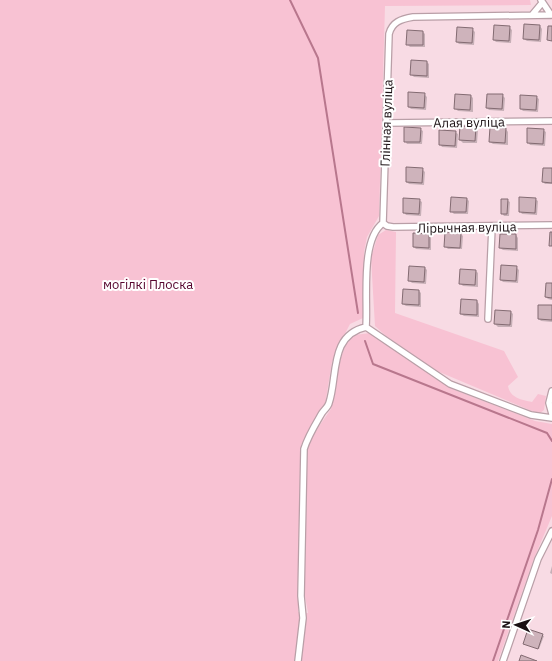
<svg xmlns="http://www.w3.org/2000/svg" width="552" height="661" viewBox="0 0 552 661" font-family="'IBM Plex Sans',sans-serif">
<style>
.green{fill:#f8c2d3}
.shadow{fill:#0003}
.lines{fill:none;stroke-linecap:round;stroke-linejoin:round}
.stream{stroke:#b8778d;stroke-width:2}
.building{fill:#ceb3bb;stroke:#836b72}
.street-casing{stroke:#b99fa7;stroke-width:8}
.street{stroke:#fff;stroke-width:5.5}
.labels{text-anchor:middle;stroke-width:4;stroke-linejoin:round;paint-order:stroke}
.street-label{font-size:13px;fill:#1a1013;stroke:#fff}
.park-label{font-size:13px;fill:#56052e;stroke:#fff}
</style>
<rect width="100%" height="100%" fill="#f8dbe4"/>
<!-- green -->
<path class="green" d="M0 0H530L531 5 385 6 379 216 367 237 364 252 363 318 350 324 338 347 332 362 325 405 301 445 298 612 308 613 304 590 307 449 315 432 331 409 338 366 346 344 355 335 370 333 452 389 535 421 552 424V516L533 561 498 661H0Z
M386 230 396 232 395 313 504 351 518 377 508 386C510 398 522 400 532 402L538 394 546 396 544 410 539 414 437 371 386 336 375 326 371 258 378 235Z"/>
<!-- shadow -->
<path class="shadow" d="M540 26 542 29 541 42 527 41 524 39Z
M509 27 512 30 511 43 496 42 494 40Z
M472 29 475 32 474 45 459 44 457 42Z
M423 32 425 34V47H410L407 44Z
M427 62 429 64V78L414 77 411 74Z
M424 94 427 97 426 110 411 109 409 107Z
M502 95 505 98 504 111 489 110 487 108Z
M471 96 473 98V112L458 111 455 108Z
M536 97 539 99 538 112 523 111 521 109Z
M461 127 476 128 478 130 477 143H463L460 140Z
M420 129 423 131 422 144H407L405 141Z
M506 129 508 132V145L493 144 490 142Z
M543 130 546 132 545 146 530 145 528 142Z
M455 132 458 134 457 148 442 147 440 144Z
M422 169 425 172 424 185 409 184 407 182Z
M552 169V184H545L543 182Z
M467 199 469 201 468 214H454L451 211Z
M535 199 538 201 537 215 522 214 520 211Z
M419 200 422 202 421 216 406 215 404 212Z
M507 200 510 202 509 216H504L502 213Z
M414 234H429L431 237V250L416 249 414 247Z
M461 234 463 236 462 249H448L445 246Z
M516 235 518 238V251L503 250 500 248Z
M516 267 519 270 518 283 503 282 501 280Z
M425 268 427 270 426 284 412 283 409 280Z
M476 271 478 273V287L463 286 460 283Z
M552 284V300L548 299 546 297Z
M419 291 421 293V307L406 306 403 304Z
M477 301 479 304V317L464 316 461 314Z
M552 306V322L541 321 539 319Z
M496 311 511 312 513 314 512 327H498L495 324Z
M552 566V574L550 573Z
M528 630 544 636 539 649 525 644Z"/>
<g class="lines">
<!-- stream -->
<path class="stream" d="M290 0 318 58 358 313
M365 341 373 364 547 433 552 441
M493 661 538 530 552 479"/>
</g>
<!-- building -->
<path class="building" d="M524 24 540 25 539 40 523 39Z
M494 25 510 26 509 41 493 40Z
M548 26H552V41L547 40Z
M457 27 473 28 472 43 456 42Z
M407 30 423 31V45H406Z
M411 60 427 61V76L410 75Z
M408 92 425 93 424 108 408 107Z
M455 94 471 95 470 110 454 109Z
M487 94H503L502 109 486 108Z
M520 95 537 96 536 110 520 109Z
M460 126 476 127 475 141 459 140Z
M404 127 421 128 420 142H404Z
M490 127 506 128 505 143 489 142Z
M527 128 544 129 543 144 527 143Z
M439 130 456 131 455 146 439 145Z
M406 167 423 168 422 183 406 182Z
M543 168H552V183L542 182Z
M451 197 467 198 466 212H450Z
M519 197 536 198 535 213 519 212Z
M403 198 420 199 419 214 403 213Z
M501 199H508L507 214H501Z
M445 232 461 233 460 248 444 247Z
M550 232H552V246H549Z
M413 233 429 234V248L413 247Z
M500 234H516V249L499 248Z
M501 265 517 266 516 281 500 280Z
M409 266 425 267 424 282 408 281Z
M460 269 476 270 475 285 459 284Z
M546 283H552V298L545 297Z
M403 289 419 290V305L402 304Z
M461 299 477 300V315L460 314Z
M538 305H552V320L538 319Z
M495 310 511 311 510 325 494 324Z
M528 629 543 634 538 649 523 644Z
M521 655 537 661H519Z"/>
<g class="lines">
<!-- street casing -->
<g class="street-casing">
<path id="street" d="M541 0 551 15
M532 15 542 3
M387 123 552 121
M383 223 389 34C392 22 401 19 413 17L552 15
M383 223 387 226 393 227 552 225
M488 319 492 227
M366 327 450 384 531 415 552 418
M552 391 549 403 552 414
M298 661 303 618 301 596 304 449C308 436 315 425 322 413 324 410 328 407 329 403 338 376 329 335 366 327 368 299 360 240 383 223
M503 661 538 559 552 531"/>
</g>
<!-- street -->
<use href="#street" class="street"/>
</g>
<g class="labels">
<!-- street labels -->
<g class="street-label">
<text transform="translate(469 122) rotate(-1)" y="5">Алая вуліца</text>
<text transform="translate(386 123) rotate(-88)" y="5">Глінная вуліца</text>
<text transform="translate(467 227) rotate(-1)" y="5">Лірычная вуліца</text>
</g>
<!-- park labels -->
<g class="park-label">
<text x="148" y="289">могілкі Плоска</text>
</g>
</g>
<!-- north arrow -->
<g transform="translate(516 625) rotate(273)" stroke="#ffffff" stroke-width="3" paint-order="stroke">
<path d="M0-3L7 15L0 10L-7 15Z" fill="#1a1013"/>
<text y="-6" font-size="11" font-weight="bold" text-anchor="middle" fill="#1a1013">N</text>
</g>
</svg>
